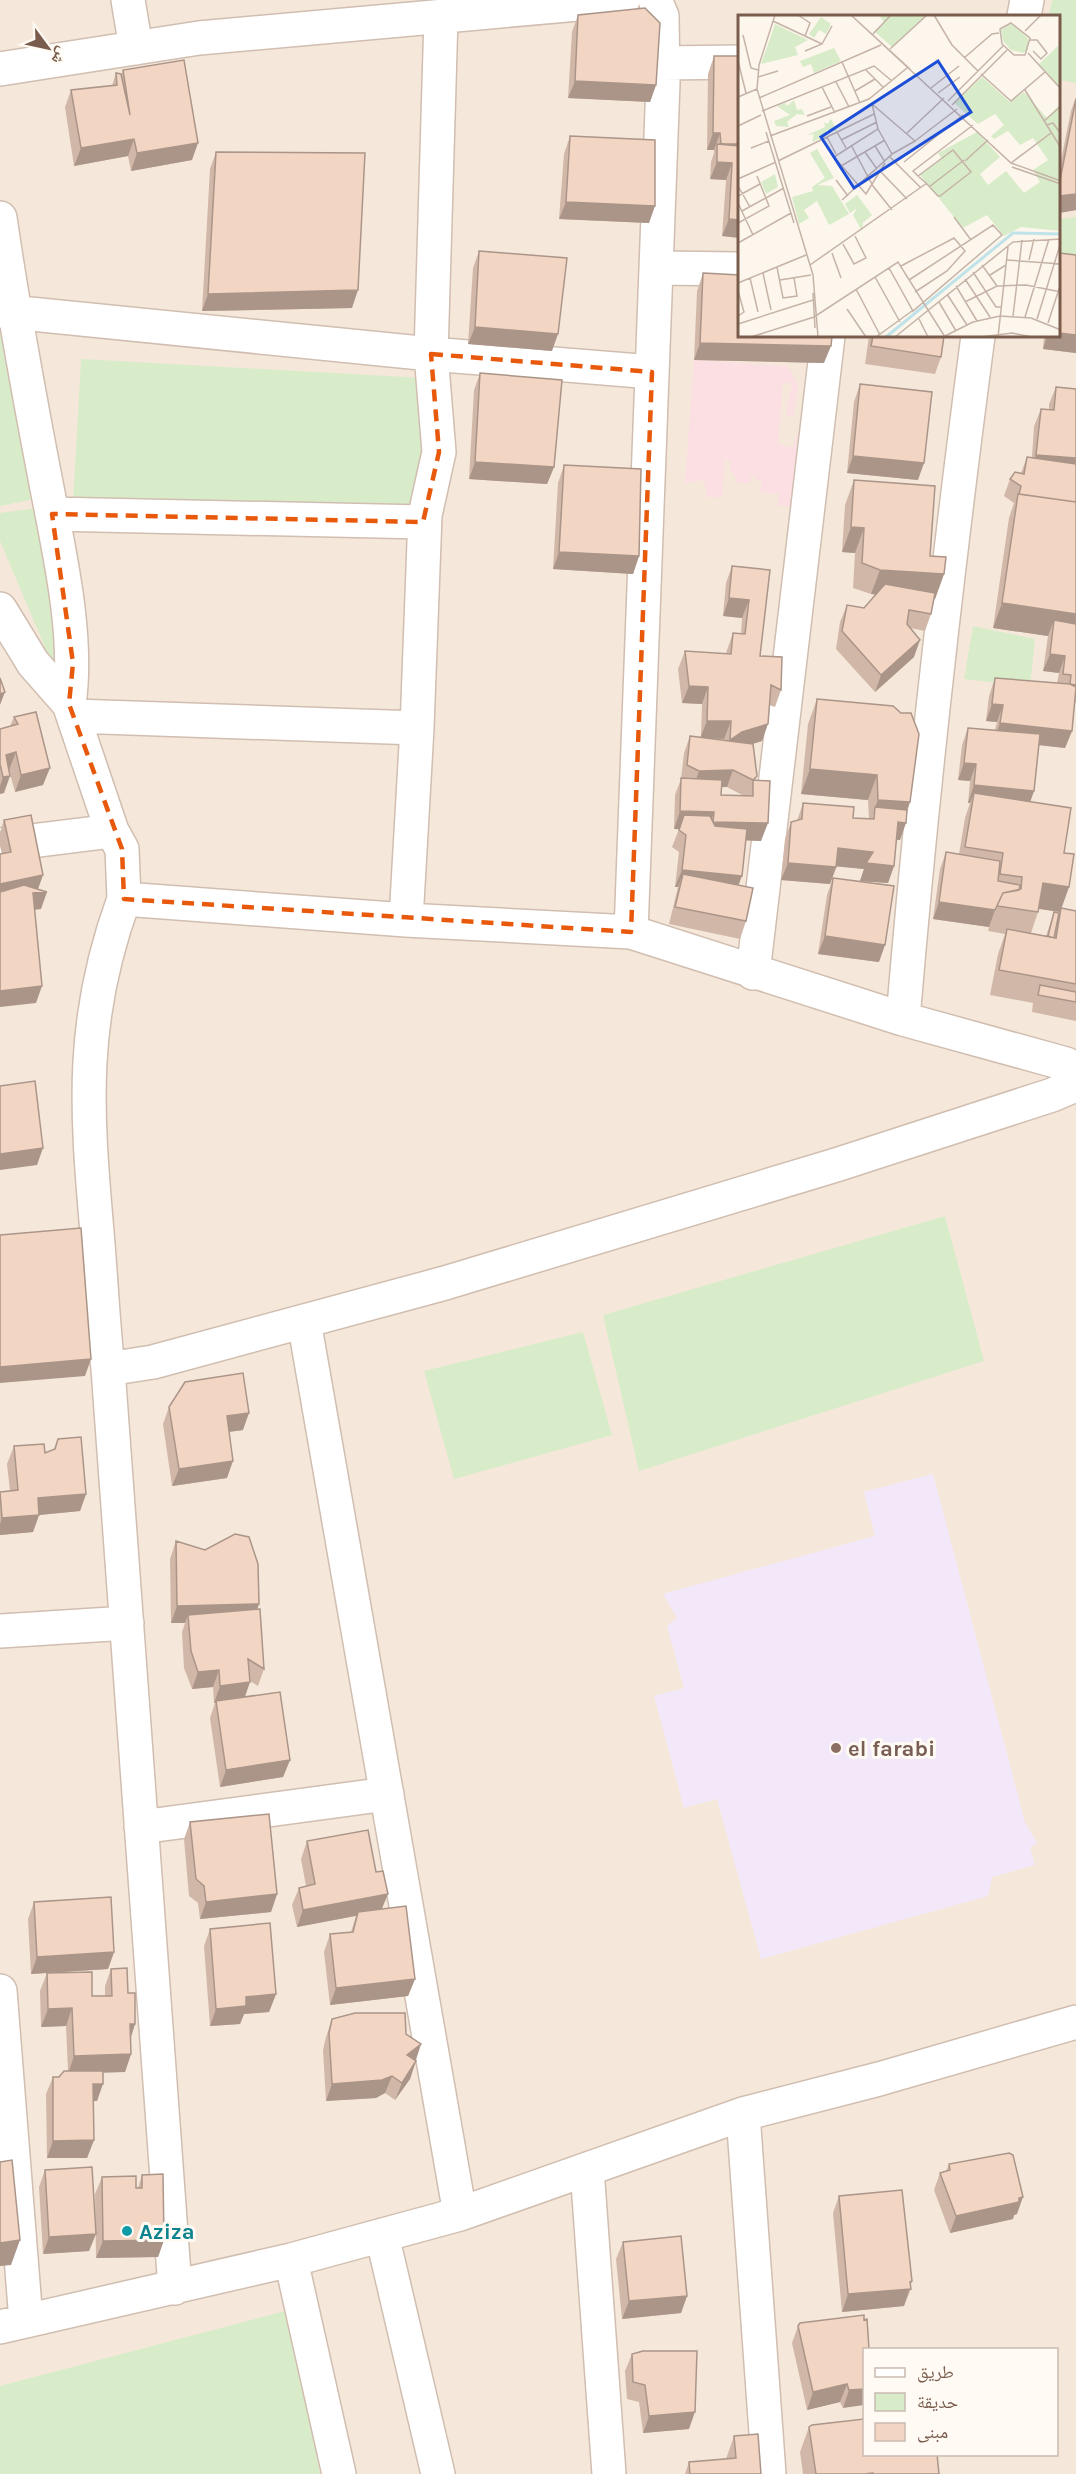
<svg xmlns="http://www.w3.org/2000/svg" width="1076" height="2474" viewBox="0 0 1076 2474" font-family="Karla,'Noto Naskh Arabic',sans-serif">
<style>
.residential{fill:#f5e8da;fill-rule:evenodd}
.education{fill:#f3e8fa}
.medical{fill:#fbdfe3}
.green{fill:#d8ecc9}
.lines{fill:none;stroke-linecap:round;stroke-linejoin:round}
.minor-casing{stroke:#d1beb0;stroke-width:36}
.minor{stroke:#fff;stroke-width:33}
.wall{fill:#d1b7a8;fill-rule:evenodd}
.shaded-wall{fill:#aa9588}
.building{fill:#f3d5c3;stroke:#aa9588;stroke-width:1.5}
.marked{fill:none;stroke:#e8590c;stroke-width:4.5;stroke-dasharray:12 8;stroke-linejoin:round}
.education-dot{fill:#8d6e63;stroke:#fffaf3;stroke-width:2}
.culture-dot{fill:#0f9aa8;stroke:#fffaf3;stroke-width:2}
.labels{text-anchor:middle;stroke-width:6;stroke-linejoin:round;paint-order:stroke}
.education-label{font-size:22px;font-weight:bold;fill:#785e54;stroke:#fffaf3;text-anchor:start}
.culture-label{font-size:22px;font-weight:bold;fill:#0d838f;stroke:#fffaf3;text-anchor:start}
.inset-river{fill:none;stroke:#bfe3e8;stroke-width:3}
.inset-road{fill:none;stroke:#c5b3a7;stroke-width:1.5}
.view{fill:#1d4ed8;fill-opacity:0.15;stroke:#1d4ed8;stroke-width:3}
.inset-edge{fill:none;stroke:#7a5c4d;stroke-width:3}
</style>
<rect width="100%" height="100%" fill="#fdf6ec"/>
<!-- residential -->
<path class="residential" d="M0 0H1076V2474H0ZM740 16H1060V336H740ZM864 2350H1056V2454H864Z"/>
<!-- education -->
<path class="education" d="M933 1474 1025 1822 1037 1843 1030 1848 1035 1865 992 1877 988 1896 761 1959 717 1799 684 1808 654 1696 684 1688 667 1626 677 1618 663 1594 875 1536 864 1492Z"/>
<!-- medical -->
<path class="medical" d="M694 360 788 366 798 385 794 414 791 416 786 415 792 384 783 382 778 444 793 448 797 434H801L805 508 777 505 779 494 760 492 762 481 755 480V476L751 475 750 483H738L730 468V461L725 458 722 498 707 497 704 480 685 483Z"/>
<!-- green -->
<path class="green" d="M1052 0H1076V83L1060 80V16H1049Z
M1076 217V268L1060 267V219Z
M0 335 7 336 39 498 0 506Z
M81 359 423 378 425 515 73 503Z
M43 507 62 662 50 659 0 541V513Z
M973 626 1035 639 1030 687 964 679Z
M945 1216 984 1361 639 1471 603 1315Z
M583 1332 612 1435 454 1479 424 1371Z
M289 2310 320 2474H0V2386Z"/>
<g class="lines">
<!-- minor casing -->
<g class="minor-casing">
<path id="minor" d="M128 0 136 48
M655 0 662 16 663 83 631 932 903 1019 1066 1064 1076 1073
M1024 16 1027 0
M663 63 740 62
M0 69 199 38 623 0
M0 218C13 307 29 395 46 483 59 551 79 636 69 704
M656 268 740 269
M0 311 431 354 652 372
M52 514 424 522
M0 609 33 663 69 704 112 831 122 849 124 899 406 920 631 932
M74 716 417 728
M0 845 112 831
M124 899C80 1019 86 1107 97 1232 101 1278 103 1324 108 1369L153 1362 445 1283 836 1165 1052 1095 1073 1086 1076 1079
M406 920 417 728 425 515 439 452 431 354 441 17
M753 973 828 336
M903 1019C922 790 948 563 978 336
M304 1321 460 2214
M108 1369 175 2288
M0 1631 127 1623
M141 1827 387 1794
M0 1991 26 2321
M743 2114 769 2474
M587 2169 609 2474
M382 2235 438 2474
M291 2260 339 2474
M0 2327 291 2260 460 2214 743 2114 879 2079 1076 2022"/>
</g>
<!-- minor -->
<use href="#minor" class="minor"/>
</g>
<!-- wall -->
<path class="wall" d="M578 15 656 85 650 102 568 98 572 32Z
M714 56H740V238L722 236 726 180 710 179 711 162 714 153V150H707L708 74Z
M123 70 192 160 131 171 128 156 74 166 65 107 71 90 112 86 116 73 121 75Z
M1076 97V210L1059 213V170L1071 111Z
M570 136 649 223 559 219 564 154Z
M216 152 352 308 202 311 210 169Z
M479 251 552 351 468 344 473 268Z
M1076 255V353L1043 349 1044 336H1059Z
M703 273 824 363 694 360 697 291Z
M869 336H944L941 357 935 374 865 364Z
M480 373 554 467 547 484 469 479 474 390Z
M860 384 918 480 847 473 854 402Z
M1056 387 1076 389V703H1075L1072 731 1065 748 1039 745 1034 791 1030 802 1064 853 1069 887 1060 912 1039 909 1031 933 1046 936 1054 912 1059 916 1061 908 1076 911V1021L1032 1012 1033 1003 990 995 998 954 1005 934 988 931 989 927 933 919 940 869 946 852 959 854 965 818 970 803H968L970 781 958 780 962 745 968 728 995 730 997 722 986 721 989 696 995 678 1057 683 1059 673 1043 671 1048 636 993 628 1009 518 1014 503 1004 496 1010 479 1021 473 1027 457H1032L1034 426 1041 409 1049 410V404Z
M564 465 639 556 633 574 553 569 558 483Z
M854 480 930 556 944 574 935 599H934L931 614 925 631 910 628 914 657 875 692 836 649 840 622 847 605 864 608 876 595 871 594 853 588 855 553 842 552 845 505Z
M732 566 770 570 760 656 781 690 775 707 769 705 762 741 752 744 761 841 745 840 739 885 746 921 740 939 669 924 678 887H675L679 852 672 847 679 829H674L675 795 681 779 684 753 690 736 701 737 702 704 682 703 678 669 685 651 726 654 727 650 733 633 741 634 742 618 723 616 726 583ZM710 738 724 739V740ZM721 787H727L744 796 721 795Z
M817 699 910 802 900 840H896L894 866 888 883 860 881 864 869 837 866 830 884 781 880 785 839 791 822 797 821 803 803 853 818 869 819 868 800 801 794 808 724Z
M36 712 43 785 15 792 9 770 4 793 0 794V729L10 726 14 717Z
M4 820 38 889 41 909 34 910 36 1003 0 846V832Z
M833 878 879 962 818 954 827 895Z
M169 1407 243 1430 229 1432 227 1478 172 1486 163 1424Z
M58 1439 86 1494 80 1511 39 1515 33 1532 0 1535V1492L10 1491 7 1464 14 1446 45 1453 54 1449Z
M176 1541 257 1609 264 1669 258 1686 250 1681 245 1697 290 1760 283 1777 220 1787 210 1718 215 1703H214L213 1687 192 1689 184 1668 182 1632 185 1623H171L170 1559Z
M190 1822 277 1894 271 1912 200 1919 198 1903 189 1896 184 1839Z
M307 1841 382 1909 415 1979 408 1996 330 2005 324 1952 330 1934 351 1932 356 1916 297 1927 292 1905 299 1888 306 1886 301 1859Z
M34 1902 114 1952 108 1969 31 1974 28 1919Z
M210 1929 276 1994 269 2012 244 2014 240 2024 210 2026 204 1946Z
M111 1969 128 1993 135 2024 131 2038V2054L125 2072H103L97 2101H93L94 2140 87 2158H47L46 2094 53 2077H59L68 2071 66 2026 41 2027 40 1991 47 1973 92 1996H105V1986Z
M332 2019 406 2034 421 2044 410 2079 395 2100 385 2093 376 2098 326 2101 323 2050 326 2037Z
M949 2164 1017 2214 1014 2215 1013 2219 950 2233 934 2190 940 2173 946 2171Z
M45 2170 89 2251 43 2254 39 2187Z
M142 2175 164 2240 158 2257 96 2258 95 2194 102 2177 138 2188Z
M839 2196 911 2289 904 2306 842 2312 833 2213Z
M623 2242 687 2296 681 2313 622 2319 616 2259Z
M798 2326 869 2349 843 2408 840 2402 807 2410 792 2343Z
M632 2354 689 2429 643 2433 639 2402 627 2399 625 2371Z
M809 2427 939 2474H803L800 2452Z
M734 2436 761 2474H685L689 2462 726 2459Z"/>
<!-- shaded-wall -->
<path class="shaded-wall" d="M575 81 656 85 650 102 568 98Z
M713 133H720L714 150H707Z
M134 139 128 156 74 166 81 148Z
M198 143 192 160 131 171 137 153Z
M717 162 732 163 726 180 710 179Z
M1076 194V210L1059 213V196Z
M566 202 655 206 649 223 559 219Z
M729 219 740 220V238L722 236Z
M358 290 352 308 202 311 208 294Z
M475 327 558 334 552 351 468 344Z
M1059 333 1076 335V353L1043 349 1047 336H1059Z
M700 343 831 346 824 363 694 360Z
M1036 455 1076 458V476L1030 472Z
M853 456 924 463 918 480 847 473Z
M475 462 554 467 547 484 469 479Z
M851 527 864 528 855 553 842 552Z
M559 552 639 556 633 574 553 569Z
M880 570 944 574 935 599 871 594Z
M729 598 749 600 742 618 723 616Z
M1002 603 1076 614V640L1054 620 1048 636 993 628Z
M920 640 914 657 875 692 881 675Z
M1050 654 1065 656 1059 673 1043 671Z
M689 686 708 687 702 704 682 703Z
M5 692 0 705V694Z
M992 704 1003 705 997 722 986 721Z
M707 721H731L724 739 700 738Z
M1000 723 1072 731 1065 748 994 740Z
M768 724 762 741 736 749 724 757 730 740 742 732Z
M16 752 9 770 6 755Z
M964 763 976 764 970 781 958 780Z
M50 768 43 785 15 792 21 775Z
M810 769 877 775 868 800 801 794Z
M733 770 727 787 693 788 699 771Z
M10 776 4 793 0 794V786L3 777Z
M974 785 1034 791 1028 808 974 793 970 803H968Z
M878 800 910 802 902 822 906 823 900 840 891 839 874 819 875 807Z
M680 811 714 812 708 830 674 829Z
M713 822 768 823 761 841 707 839Z
M838 848 873 852 894 866 888 883 860 881 864 869 832 866Z
M788 863 836 867 830 884 781 880Z
M682 870 742 876 735 894 683 874 678 887H675Z
M43 875 37 892 0 900V884Z
M1043 883 1069 887 1060 912 1034 908Z
M47 892 41 909 26 910 33 893Z
M939 902 995 910 989 927 933 919Z
M825 936 885 945 879 962 818 954Z
M42 986 36 1003 0 1007V991Z
M43 1148 37 1165 0 1170V1154Z
M91 1359 85 1376 0 1383V1367Z
M249 1413 243 1430 220 1433 227 1416Z
M233 1461 227 1478 172 1486 179 1469Z
M86 1494 80 1511 39 1515 33 1532 0 1535V1524L2 1518 38 1498Z
M259 1604 253 1622 188 1615 185 1623H171L177 1606Z
M219 1670 213 1687 192 1689 198 1672Z
M250 1682 244 1699 216 1701 215 1703H214L220 1686Z
M290 1760 283 1777 220 1787 226 1770Z
M277 1894 271 1912 200 1919 206 1902Z
M388 1894 381 1911 297 1927 303 1910Z
M114 1952 108 1969 31 1974 37 1957Z
M415 1979 408 1996 330 2005 336 1988Z
M276 1994 269 2012 244 2014 240 2024 210 2026 216 2009 246 1997Z
M72 2008 66 2026 41 2027 48 2009Z
M130 2024H135L129 2042Z
M421 2044 415 2062 407 2055Z
M131 2054 125 2072 68 2074 74 2056Z
M416 2061 410 2079 395 2100 402 2083Z
M392 2076 385 2093 376 2098 326 2101 332 2084Z
M93 2084H103L97 2101H87Z
M94 2140 87 2158H47L53 2141Z
M1023 2197 1017 2214 1014 2215 1013 2219 950 2233 956 2216Z
M96 2234 89 2251 43 2254 49 2237Z
M20 2240 11 2265 0 2266V2243Z
M164 2240 158 2257 96 2258 103 2241Z
M912 2281 904 2306 842 2312 848 2294Z
M687 2296 681 2313 622 2319 629 2301Z
M847 2384 840 2402 807 2410 813 2392Z
M864 2389V2405L843 2408 849 2390Z
M695 2412 689 2429 643 2433 649 2416Z"/>
<!-- building -->
<path class="building" d="M645 8 660 23 656 85 575 81 578 15Z
M714 56H740V144H721L720 133H713Z
M184 60 198 143 137 153 134 139 81 148 71 90 117 85 116 73 121 74 130 115 123 70Z
M1076 99V194L1059 196V185Z
M570 136 655 140V206L566 202Z
M717 144 740 146V220L729 219 732 163 717 162Z
M216 152 365 153 358 290 208 294Z
M479 251 567 258 558 334 475 327Z
M1059 253 1076 255V335L1059 333Z
M703 273 740 275V336H832L831 346 700 343Z
M873 336H944L941 357 871 346Z
M480 373 562 380 554 467 475 462Z
M860 384 932 392 924 463 853 456Z
M1056 387 1076 389V458L1036 455 1041 409 1054 410Z
M1027 457 1076 464V502L1019 494 1021 486 1010 479 1015 472 1024 474Z
M564 465 641 469 639 556 559 552Z
M854 480 935 486 930 556 946 557 944 574 880 570 862 563 864 528 851 527Z
M1018 494 1076 502V614L1002 603Z
M732 566 770 570 760 656 782 657 781 690 771 685 768 724 742 732 730 740 731 721H707L708 687 689 686 685 651 731 654 733 633 745 634 749 600 729 598Z
M885 584 935 593 931 614 909 610 907 624 920 640 881 675 842 631 847 605 864 608Z
M1054 620 1076 624V685L1070 684 1071 675 1063 674 1065 656 1050 654Z
M0 678 5 692 0 694Z
M995 678 1070 684 1076 687 1072 731 1000 723 1003 705 992 704Z
M817 699 893 706 901 713H911L919 734 910 802 878 800 877 775 810 769Z
M36 712 50 768 21 775 16 752 6 755 10 776 3 777 0 764V729L18 724 14 717Z
M968 728 1040 734 1034 791 974 785 976 764 964 763Z
M690 736 753 744 757 776 753 780 733 770 699 771 687 765Z
M681 778 722 780 721 795 753 796V780L770 781 768 823 713 822 714 812 680 811Z
M974 793 1071 808 1064 853 1074 854 1069 887 1043 883 1038 912 997 906 1003 893 1021 889 1022 877 1000 874 1003 853 965 847Z
M803 803 854 807 853 818 874 819 875 807 907 810 906 823 898 822 894 866 866 863 873 852 838 848 836 867 788 863 791 822 802 819Z
M31 815 43 875 0 884V854L11 852 4 820Z
M684 815 710 816 715 826 747 829 742 876 682 870 686 835 679 830Z
M946 852 1000 861 998 881 1020 885 1019 890 1003 893 995 910 939 902Z
M683 874 753 888 746 921 675 907Z
M833 878 894 886 885 945 825 936Z
M24 885 47 892 33 893 42 986 0 991V892Z
M1061 908 1076 911V984L999 970 1007 929 1056 938Z
M1054 912 1059 913 1054 938 1048 936Z
M1040 985 1076 992V1002L1038 995Z
M35 1081 43 1148 0 1154V1086Z
M81 1228 91 1359 0 1367V1235Z
M243 1373 249 1413 227 1416 233 1461 179 1469 169 1407 185 1382Z
M81 1437 86 1494 38 1498 39 1515 2 1518 0 1492 18 1490 14 1446 44 1444 45 1453 55 1449 58 1439Z
M235 1534 249 1537 258 1564 259 1604 177 1606 176 1541 205 1550Z
M260 1609 264 1669 248 1659 250 1682 220 1686 219 1670 198 1672 191 1651 188 1615Z
M280 1692 290 1760 226 1770 216 1701Z
M269 1814 277 1894 206 1902 204 1886 196 1879 190 1822Z
M368 1830 376 1872 383 1871 388 1894 303 1910 299 1888 315 1884 307 1841Z
M111 1897 114 1952 37 1957 34 1902Z
M406 1906 415 1979 336 1988 330 1934 353 1932 358 1912Z
M270 1923 276 1994 246 1997V2006L216 2009 210 1929Z
M127 1968 128 1993H135V2024H130L131 2054 74 2056 72 2008 48 2009 47 1973 92 1972V1996H112L111 1969Z
M355 2013H405L406 2034 421 2044 407 2055 416 2061 402 2083 392 2076 382 2080 332 2084 329 2033 332 2019Z
M64 2071H103V2084H93L94 2140 53 2141V2077H59Z
M1009 2153 1013 2155 1023 2197 1019 2198V2202L956 2216 940 2173 950 2170 949 2164Z
M12 2160 20 2240 0 2243V2162Z
M92 2167 96 2234 49 2237 45 2170Z
M163 2174 164 2240 103 2241 102 2177 136 2176V2188H142V2175Z
M902 2190 912 2281 910 2282 911 2289 848 2294 839 2196Z
M681 2236 687 2296 629 2301 623 2242Z
M864 2315V2320L867 2319 869 2349H864V2389L849 2390 847 2384 813 2392 798 2326 800 2323Z
M643 2351H697L695 2412 649 2416 645 2385 633 2382 632 2354Z
M864 2419V2454H937L939 2474H874L873 2473 864 2474H816L809 2427 812 2425Z
M758 2434 761 2474H690L689 2462 736 2458 734 2436Z"/>
<!-- marked area -->
<path class="marked" d="M431 354 652 372 631 932 124 899 122 849 69 704 73 663 52 514 423 522 439 452Z"/>
<!-- markers -->
<circle class="education-dot" cx="836" cy="1748" r="6"/>
<circle class="culture-dot" cx="127" cy="2231" r="6"/>
<g class="labels">
<!-- education labels -->
<g class="education-label">
<text x="848" y="1756">el farabi</text>
</g>
<!-- culture labels -->
<g class="culture-label">
<text x="139" y="2239">Aziza</text>
</g>
</g>
<!-- overview -->
<g transform="translate(738 15)">
<rect width="322" height="322" fill="#fdf6ec"/>
<path d="M141 0H189L154 32 136 16 146 7ZM83 2 93 9 88 19 81 15 76 23 71 19ZM37 9 70 25 57 32 60 40 23 49ZM273 9 290 23V34L285 38 273 35 265 26 263 15ZM322 29V73L301 49ZM96 33 103 46 76 58 73 49 65 52 62 46ZM244 62 272 87 286 77 309 103 322 89V216L283 212 266 221 249 200 225 213 182 160 204 144 200 138 239 117 262 142 242 159 250 170 268 156 286 178 302 167 295 155 310 145 295 123 282 130 270 116 256 124 253 121 266 110 257 99 240 109 216 88ZM56 85 59 95 64 94 67 100 59 99 49 107 51 112 38 111 36 106 52 100 39 91 47 88 49 91ZM93 104 99 116 88 115V121L74 127 76 119 69 120 87 112 86 107 89 109ZM79 134 96 163 79 170 94 171 111 199 91 210 79 186 66 195 71 203 61 209 54 182 75 176 74 172 87 163 72 138ZM37 159 40 172 28 179 23 167ZM119 180 134 200 125 208 124 216 115 200 119 193 112 198 107 189Z" fill="#d8ecc9"/>
<path class="inset-river" d="M148 322 275 218 323 219"/>
<path class="inset-road" d="M37 0 21 50 19 74 75 260 80 322M60 0 72 8 67 21M196 0 214 30 240 56M114 1 273 148 323 166M114 1 172 54M35 6 84 29M273 8 292 23 287 40H276L264 29 262 14ZM287 16 303 0M135 19 153 0M5 20 13 53 20 55M292 25H299L309 38 303 44 295 36M152 34 189 0M67 36 84 29 94 11M290 38 323 74M226 43 254 19 261 18M0 46 8 78M104 47 122 88M128 55 146 73M243 59 273 86 307 57M20 62 40 56M98 67 111 92M84 72 97 98M193 73 221 51M287 75 323 133M117 76 137 64M200 78 222 62M0 82 19 74M21 83 143 30M210 86 265 31M134 89 140 114 96 142 128 179 147 148M134 89 177 126 154 139M214 90 269 35M24 96 136 51 154 66M69 101 93 92M306 106 323 91M309 110 315 108 323 119M0 111 23 100M28 117 56 208M99 117 108 133M169 118 206 83M32 121 131 84 169 53M89 122 98 139M103 125 139 107M177 126 219 94M113 130 135 171 154 195M137 131 147 147M13 133 31 126M127 137 139 154M152 142 183 173M40 146 136 99M227 146 250 125M166 147 225 100M273 148 313 118M103 151 147 125M274 152 323 169M143 157 169 184M180 161 215 135 233 157 202 181H200L188 168 180 161 175 156 235 110M0 164 38 147M98 165 110 181M0 171 12 192M191 172 226 145M0 181 22 169M104 185 154 139 140 114M0 188 15 220M4 196 46 173M216 202 233 225M0 208 31 191 19 161M0 228 53 198M105 229 116 249 128 243 117 221M94 238 103 263M269 245 323 249M291 245 296 224M72 250 189 168M244 250 259 271M163 251 216 223 227 236 209 256 177 277M39 252 45 283 59 281 56 263M151 253 175 296 264 220 255 210 171 265M235 257 258 292H263M25 258 33 295M252 260 268 250M137 262 162 307M12 263 20 297M227 264 252 302M42 265 73 260M0 268 68 240M218 271 239 306M118 274 142 320M0 276 6 297 0 301M75 278 77 313M209 279 229 310M201 287 218 316M227 287 259 271 288 270 323 277M109 294 128 322M275 301 284 225M287 302 311 224M181 304 190 322M299 304 323 227M310 308 323 268M0 309 75 285M13 322 76 302 160 247 207 322M138 322 174 296M157 322 275 227 323 224M205 322 235 307 262 301 293 303 323 315M243 322 274 318 294 322M260 322 270 232"/>
<path class="view" d="M200 46 233 97 116 173 83 122Z"/>
<rect width="322" height="322" class="inset-edge"/>
</g>
<!-- legend -->
<rect x="863" y="2348" width="195" height="108" fill="#fffaf3" stroke="#cabbb1" stroke-width="1.5"/>
<rect x="875" y="2368" width="30" height="9" fill="#ffffff" stroke="#cabbb1" stroke-width="1.5"/>
<text x="917" y="2378" font-size="18" fill="#7a5c4d">طريق</text>
<rect x="875" y="2393" width="30" height="18" fill="#d8ecc9" stroke="#cabbb1" stroke-width="1.5"/>
<text x="917" y="2408" font-size="18" fill="#7a5c4d">حديقة</text>
<rect x="875" y="2423" width="30" height="18" fill="#f3d5c3" stroke="#cabbb1" stroke-width="1.5"/>
<text x="917" y="2438" font-size="18" fill="#7a5c4d">مبنى</text>
<!-- north arrow -->
<g transform="translate(48 48) rotate(123)" stroke="#fffaf3" stroke-width="4.5" paint-order="stroke">
<path d="M0-4.5L10 22L0 15L-10 22Z" fill="#7a5c4d"/>
<text y="-9" font-size="16" font-weight="bold" text-anchor="middle" fill="#7a5c4d">ش</text>
</g>
</svg>
